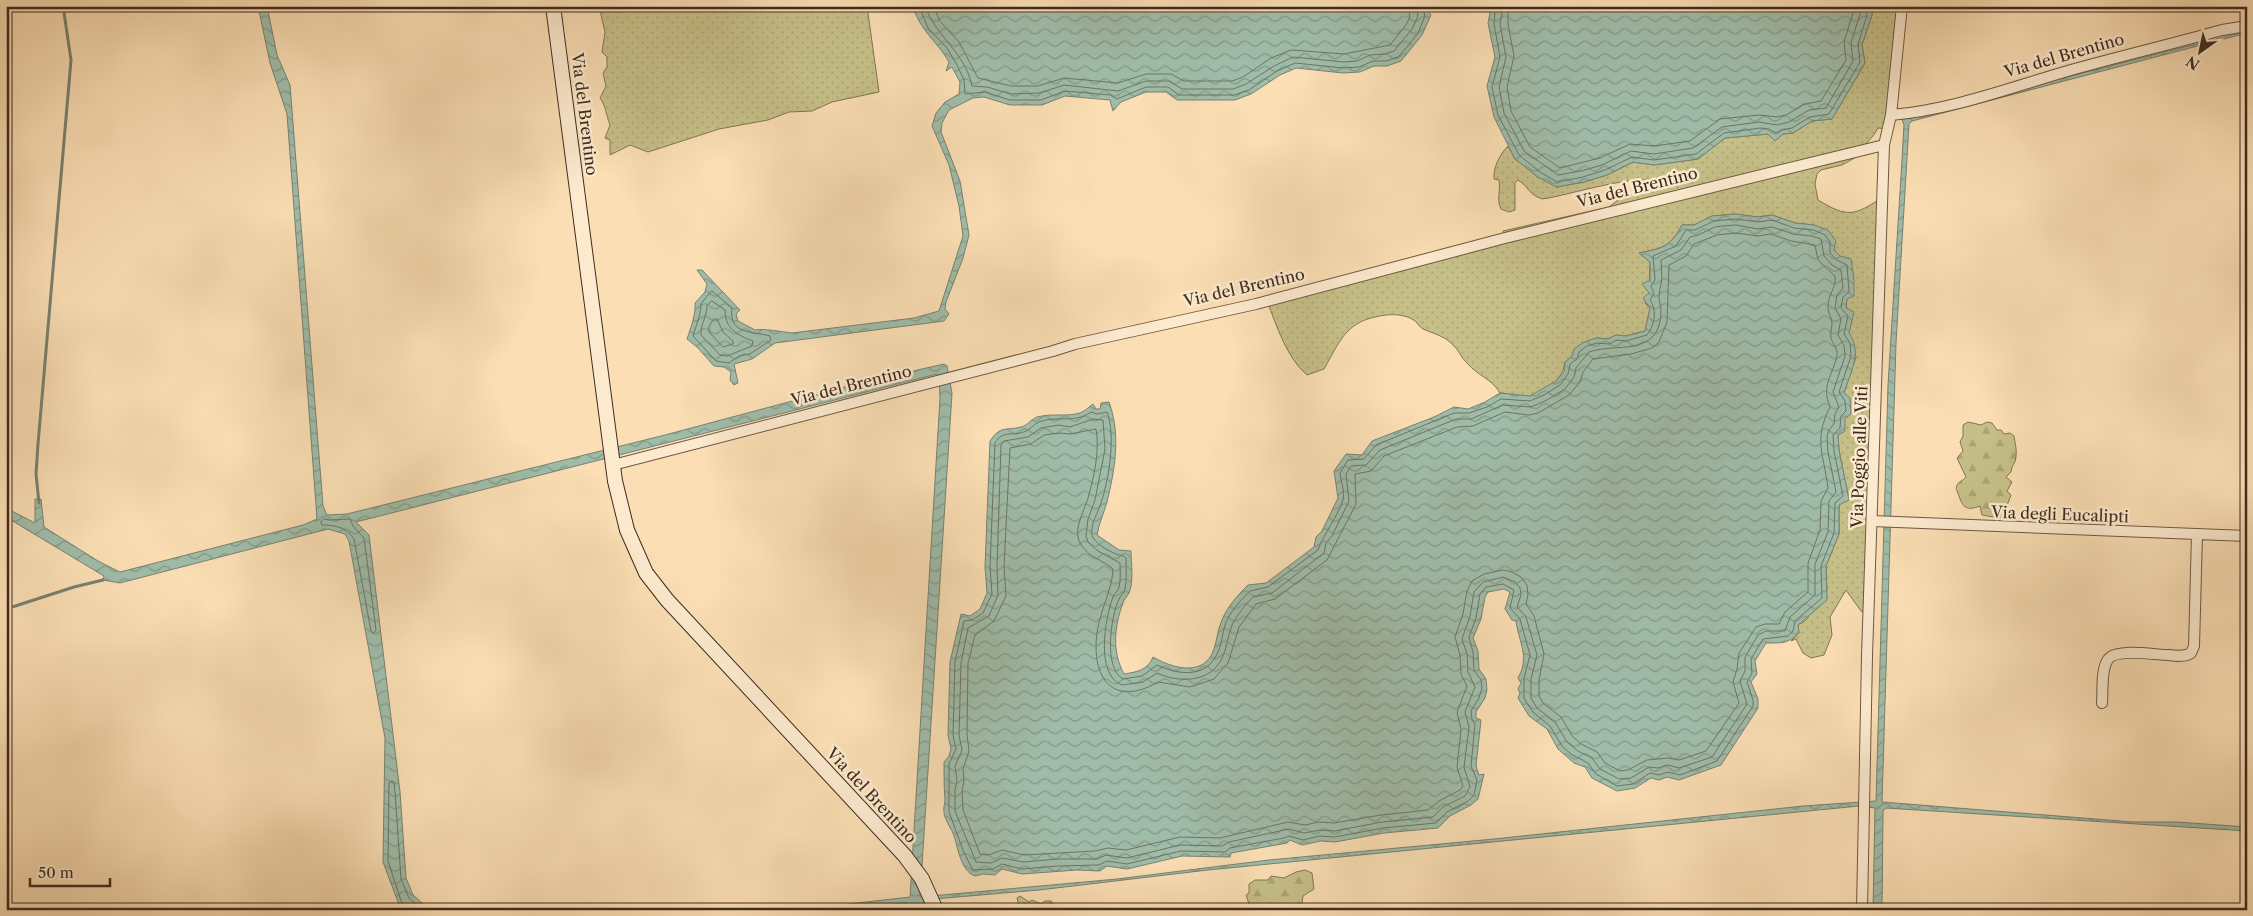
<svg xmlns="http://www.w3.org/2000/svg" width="2253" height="916" viewBox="0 0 2253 916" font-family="'Libre Caslon Text',serif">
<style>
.grass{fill:url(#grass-dots);stroke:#827553}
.forest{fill:url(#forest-firs);stroke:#827553}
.water{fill:url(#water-waves);stroke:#788271}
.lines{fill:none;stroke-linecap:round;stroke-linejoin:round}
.shore{stroke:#6e7464;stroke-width:1}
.stream{stroke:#788271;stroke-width:3}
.street-casing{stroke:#6d5844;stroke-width:12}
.secondary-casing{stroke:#3e2b1e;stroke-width:16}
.street{stroke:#fceace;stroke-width:10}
.secondary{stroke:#fceace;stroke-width:14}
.labels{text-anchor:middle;stroke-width:5;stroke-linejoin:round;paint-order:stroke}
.street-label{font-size:16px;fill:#3e2b1e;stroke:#fceace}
</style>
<defs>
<pattern id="grass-dots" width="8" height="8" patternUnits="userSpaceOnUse" patternTransform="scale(1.25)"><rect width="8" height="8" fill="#c6bf88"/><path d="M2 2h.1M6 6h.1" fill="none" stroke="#aba475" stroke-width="1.8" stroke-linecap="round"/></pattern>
<pattern id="forest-firs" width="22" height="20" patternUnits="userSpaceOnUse" patternTransform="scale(1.25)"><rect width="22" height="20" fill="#c6bf88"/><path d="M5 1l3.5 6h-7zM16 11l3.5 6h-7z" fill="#aba475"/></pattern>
<pattern id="water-waves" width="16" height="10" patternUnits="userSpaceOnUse" patternTransform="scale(1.25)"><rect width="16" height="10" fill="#9fbca9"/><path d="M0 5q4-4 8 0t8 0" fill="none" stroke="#839989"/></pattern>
</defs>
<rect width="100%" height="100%" fill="#fbdeb4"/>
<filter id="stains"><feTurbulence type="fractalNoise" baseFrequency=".004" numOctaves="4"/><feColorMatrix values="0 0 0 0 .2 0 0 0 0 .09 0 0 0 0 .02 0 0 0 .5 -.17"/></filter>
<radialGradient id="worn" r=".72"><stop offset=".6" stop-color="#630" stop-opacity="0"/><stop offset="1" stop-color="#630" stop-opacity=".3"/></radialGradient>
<!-- grass -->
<path class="grass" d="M599 6H867L879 92 832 102 812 111 789 112 768 120 719 129 648 152 630 145 610 155V140L605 138 610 125C606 115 606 106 600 98L606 86 603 73 607 67V57L602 52 605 32Z
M1872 6H1901L1888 129 1878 128C1872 140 1862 145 1858 156L1842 165 1821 170 1817 174 1815 184 1818 200C1848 218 1854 216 1883 197L1869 614 1861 611 1846 590 1830 617 1832 635 1824 655 1811 658 1803 653 1796 639 1791 641 1799 633 1798 625 1806 620 1827 591 1826 566 1839 534V504L1849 500 1839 450 1838 435 1844 393 1856 357 1849 333 1853 313 1846 308C1848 291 1845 262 1834 249L1835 241 1814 225 1795 223 1772 215 1757 217 1736 214 1712 216 1694 225H1682C1670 247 1663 248 1639 253L1650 262 1649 294 1645 303 1650 308 1645 331 1626 336 1616 335 1608 339 1596 338 1565 362C1563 379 1548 391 1531 396 1525 397 1508 394 1500 393 1491 378 1478 376 1467 363 1461 358 1459 350 1453 345 1445 336 1434 334 1423 329 1419 327 1417 321 1412 319 1405 315 1394 314 1386 315 1347 320 1342 337 1324 369L1307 375C1286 357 1277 326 1267 301L1505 238 1503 231 1609 207 1622 197 1650 190 1662 184C1643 170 1568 196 1542 199 1528 194 1529 187 1518 180L1515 183V210L1509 212 1501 209C1496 199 1501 191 1499 180L1494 179C1493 167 1500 154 1508 146L1515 159 1538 177 1557 187 1584 182 1607 175 1633 162 1654 165 1698 159 1725 138 1768 134 1775 141 1783 134 1793 133 1812 121 1832 119 1865 63 1862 45 1872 15Z"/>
<!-- forest -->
<path class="forest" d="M1968 422 1981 425 1987 422 1992 423 1997 430H2001L2004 434 2010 433 2014 436C2015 444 2017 449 2016 457 2016 463 2011 466 2011 472L2006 477 2012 482 2007 491 2011 495 2006 508 2008 512 2006 518 2002 520 1997 513 1993 517 1982 515 1980 506C1967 511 1963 508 1959 496 1958 492 1955 490 1957 485 1959 481 1963 481 1966 477L1957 458 1963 451 1960 442 1963 436V425Z
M1305 870 1312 873 1314 889 1303 896 1301 909 1251 910 1246 895 1249 893V884L1255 880H1268L1271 876 1284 878 1296 872Z
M1020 896 1029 902 1032 900 1041 904 1045 901H1051L1058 910H1020L1017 898Z"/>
<!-- water -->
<path class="water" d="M258 6H267L277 55 290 85 323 506 327 515 347 514 665 435 856 384 944 364 947 366 952 393 920 897 1117 879 1269 860 1494 839 1803 806 1876 801 1888 385 1902 160 1904 125 1902 119 2247 31V33L1912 121 1909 124 1896 343 1882 802 2133 822H2177L2247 827V831L1886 808 1883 811 1882 910H1873L1875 808 1859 806 1208 870 1039 890 934 899 922 903 921 910H909L910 905 904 903 832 910H796L910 897 940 398 939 376 937 374 356 522 369 535 400 792 406 878 413 895 430 910H401L383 862 385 738 349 541 345 534 328 529 120 583 103 580 104 576 6 517V508L35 523V499H41L44 527 98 561 120 572 303 525 317 519 287 114 270 63Z
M913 6H1425L1431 15 1422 35 1410 50 1401 61 1387 66H1374L1360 72 1343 73 1296 68 1280 75 1251 94 1235 100H1177L1166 92H1146L1121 102 1113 111 1110 100 1065 96 1042 105H1010L984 97 973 98 949 110 942 123 941 132 960 181 969 235 963 258 946 302 945 309 949 314 944 321 775 343 752 359 734 364 738 383 734 385 730 380 731 372 724 367 714 366 697 347 687 339C691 327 696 314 695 303L705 292 707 284 697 270H702L740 310 736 314 738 321 755 330C762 328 783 332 792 333L914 318 939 311 963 236 959 206 949 165 932 126 936 113 945 102 959 94 960 82 952 67 946 71 949 62C938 42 919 30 913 6Z
M1485 6H1872V15L1862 45 1865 63 1832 119 1812 121 1793 133 1783 134 1775 141 1768 134 1725 138 1698 159 1654 165 1633 162 1607 175 1584 182 1556 187 1538 177 1515 159 1494 117 1487 86 1495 57 1488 23 1490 13Z
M1736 214 1757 217 1772 215 1795 223 1814 225 1828 230 1836 241 1834 250 1840 256 1851 259 1854 280V296L1847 299 1846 308 1854 312 1849 333C1863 352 1850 373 1844 393L1850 398 1851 414 1845 418V431L1838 435 1839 450 1849 500 1839 505V534L1826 566 1827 600 1798 625 1799 633C1788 644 1781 643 1766 643L1755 661 1757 674 1751 682 1758 699V708L1721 765 1679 780 1667 777 1659 780 1651 778 1635 788 1617 791 1592 778 1585 767 1574 763 1558 749 1547 729 1529 716 1518 698 1520 693 1518 689 1521 683 1518 678C1530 657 1519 643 1516 621L1512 620 1505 609 1510 592 1504 589 1488 592 1485 597 1481 619 1473 638 1478 651 1479 669 1486 679 1487 690 1485 698 1476 712V718L1481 720 1476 766 1479 775 1484 774 1478 799 1471 805 1450 816 1438 828 1384 833 1335 842 1321 841 1302 845 1290 840 1287 843 1231 853 1230 857 1182 856 1127 869 1107 866 1100 871 1077 870 1022 874 1002 869 995 875 983 874 975 876C960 871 958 846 953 833 950 827 944 818 944 812 943 808 945 804 945 800 944 787 944 775 944 762L949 756 951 749 948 735 950 662 961 614 970 616 980 609 987 593 985 567 990 441C1001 425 1005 431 1021 427 1027 426 1031 419 1037 417 1052 413 1066 417 1080 413 1085 411 1089 407 1093 404L1096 409H1100L1101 403 1109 402C1121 435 1115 469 1107 502 1104 513 1099 523 1097 535L1119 550 1131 551C1131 563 1134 582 1129 593 1127 597 1124 599 1123 603 1114 627 1112 652 1124 674 1137 672 1148 670 1153 657 1170 667 1200 677 1212 654 1217 644 1217 630 1222 620 1227 607 1238 595 1248 585L1266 583 1314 547 1316 537 1322 531 1338 498 1334 471 1346 454 1362 455 1372 441 1434 417 1454 407 1468 409 1485 402 1500 393 1530 396 1556 381 1564 372 1565 362 1572 356 1574 349 1584 342 1596 338 1608 339 1616 335 1626 336 1645 331 1650 308 1643 298 1649 293 1642 284 1650 280V262L1639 253C1663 248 1670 248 1682 225H1694L1712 216Z"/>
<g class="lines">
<!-- shore -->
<path class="shore" d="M919 6 928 28 947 48 957 65 964 80 965 94 985 92 1010 100H1041L1065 91 1110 95 1117 99 1146 87H1168L1179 95H1234L1249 90 1277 71 1295 63 1343 68 1359 67 1373 61H1386L1398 57 1407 47 1418 33 1425 16 1422 6
M925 6C936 37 965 52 972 86L987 87 1011 94 1040 93 1064 85 1118 91 1146 81H1169L1182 89H1233L1246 84 1274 66 1293 57 1344 62 1357 61 1370 55 1385 54 1394 51 1412 29 1418 16 1415 6
M933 6 940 21 959 42 978 78 1011 86H1038L1064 78 1118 83 1146 74H1171L1184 81H1232L1243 77 1271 58 1291 50 1344 54 1390 45 1406 25 1410 17 1408 6
M1491 6 1495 13 1494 24 1500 57 1492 87 1498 115 1519 155 1540 172 1557 182 1583 177 1605 170 1632 157 1654 160 1696 154 1724 133 1760 128 1769 129 1776 133 1782 130 1792 128 1810 117 1829 114 1860 62 1858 44 1867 15V6
M1499 6 1502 13 1500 24 1506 57 1499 87 1504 113 1524 151 1558 175 1581 171 1602 165 1631 151 1654 154 1693 148 1722 127 1759 122 1777 125 1789 122 1809 110 1826 108 1853 61 1851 43 1860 14V6
M1508 6V24L1514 56 1507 87 1511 111 1530 147 1560 168 1600 158 1630 144 1654 146 1690 141 1720 119 1759 115 1777 117 1786 115 1805 104 1821 101 1846 60 1844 42 1853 13V6
M1736 219 1758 222 1772 220 1794 228 1814 230 1825 235 1830 242V253L1837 260 1847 265 1849 292 1843 297 1841 308 1848 316 1844 334 1850 343 1851 356 1839 392 1845 401 1846 411 1841 416 1840 428 1833 435 1834 451 1843 496 1835 503 1834 533 1821 566 1822 598 1795 621 1793 631 1788 636 1763 639 1751 659 1752 673 1747 682 1753 700V706L1717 761 1680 775 1668 772 1659 775 1650 773 1633 784 1617 786 1596 774 1588 763 1571 754 1562 746 1550 726 1533 712 1527 703 1524 698V678L1530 655 1520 619 1510 608 1514 590 1503 584 1486 587 1480 594 1476 618 1469 637 1473 652 1474 670 1481 680 1482 688 1479 698 1471 711 1472 719 1475 724 1471 766 1477 780 1474 795 1468 801 1447 812 1436 823 1383 828 1335 837 1320 836 1303 840 1289 836 1284 838 1230 848 1225 852 1181 851 1127 864 1107 861 1099 865 1058 866 1022 869 1002 864 993 869 973 870 964 853 949 812V764L956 749 953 735 955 662 964 621 972 620 983 613 992 594 990 567 995 443C1003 429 1014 437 1026 431 1031 429 1034 424 1039 422 1057 415 1075 424 1091 412L1097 414 1107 412C1116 436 1109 479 1101 503 1098 512 1087 531 1094 539 1099 546 1109 551 1116 554 1120 556 1123 555 1126 558 1126 568 1127 579 1125 589 1124 593 1121 595 1119 599 1111 616 1103 668 1123 679L1142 676 1157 665C1176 674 1204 679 1216 656 1222 646 1222 633 1226 622 1231 611 1241 600 1250 591L1268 587 1318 550C1324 533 1337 518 1343 500 1345 492 1341 481 1340 473L1348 460 1364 459 1376 445 1454 413H1469L1487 407 1501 399 1530 401 1544 395 1560 385 1568 374 1570 364 1577 359 1579 352 1587 346 1597 343 1609 344 1617 340 1626 341 1647 335C1655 325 1657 310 1650 300L1654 294 1651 286 1655 280 1653 256 1676 246 1686 230H1695L1714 221Z
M1736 225 1758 229 1772 227 1793 234 1812 236 1821 239 1824 256 1832 265 1841 270 1843 288 1837 295 1835 308 1841 319 1838 335 1844 345 1845 356 1833 392 1839 407 1835 414 1834 424 1829 430 1827 436 1828 452 1836 492 1829 501 1828 532 1815 564V595L1790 617 1785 631H1766L1758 635 1745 657V671L1740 681 1747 704 1712 757 1679 768 1668 765 1658 768 1649 767 1631 778 1619 779 1600 769 1592 758 1578 751 1567 742 1555 722 1537 708 1531 698V679L1537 655 1526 617 1517 607 1521 595 1520 588 1515 582 1503 577 1483 582 1474 592 1470 616 1462 639 1467 654 1468 672 1475 687 1465 712 1469 727 1464 767 1470 787 1465 796 1443 807 1433 817 1382 822 1335 831 1320 830 1304 833 1289 829 1229 842 1222 846 1180 845 1127 858 1106 855 1097 859H1058L1023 862 1002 858 991 863 976 862 955 811V790L957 781 955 766 962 750 959 735 961 663 968 628 989 616 998 595 997 567 1001 445 1004 441 1028 437 1041 428 1059 425 1070 427 1093 419 1103 420 1105 449 1095 500 1088 519 1086 536 1088 542 1098 551 1120 563C1120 571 1121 580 1119 587 1118 591 1114 594 1113 597 1105 618 1095 675 1122 685L1143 682 1157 673C1178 683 1211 683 1222 658 1227 648 1228 635 1232 625 1237 615 1245 605 1253 597L1272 593 1324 553 1326 543 1332 536 1349 501 1346 474 1351 466 1366 465 1380 450 1456 419H1471L1503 405 1531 407 1547 400 1565 389 1574 377 1576 368 1589 352C1601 348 1615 348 1627 347 1651 344 1661 334 1661 309 1661 305 1659 302 1659 298 1659 291 1661 286 1662 279 1662 273 1661 266 1661 260L1681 250 1690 237 1698 235 1715 227Z
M1736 233 1758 236 1771 234 1791 241 1815 245 1818 260 1835 276C1837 287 1827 296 1828 308 1828 314 1832 318 1832 323 1832 328 1830 332 1831 338 1833 345 1838 348 1837 356 1832 377 1821 385 1830 407 1813 441 1824 454 1828 488L1821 501 1820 530 1808 563V592L1785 612 1779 624H1765L1756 627 1739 653 1737 669 1733 682 1739 703 1706 751 1679 760 1668 758 1647 760 1628 770 1620 771 1605 763 1597 752 1581 744 1573 737 1561 717 1543 703 1539 696V680L1544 654 1534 616 1526 604 1528 595 1527 585 1521 577 1512 572 1503 570 1484 574 1472 581 1467 591 1463 614 1455 637 1460 655 1461 674 1467 686 1457 712 1461 729 1457 767 1463 786 1460 790 1439 801 1428 810 1381 815 1334 823 1319 822 1305 825 1288 822 1220 838 1180 837 1126 850 1108 848 1095 851 1024 855 1002 850 988 855 980 854 963 810 962 790 964 781 963 769 969 751 967 734 968 663 975 635 994 621 1006 596 1004 566 1010 448 1031 444 1044 435 1059 433 1070 434 1096 429C1100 450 1094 477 1088 498 1084 512 1071 532 1082 546 1089 557 1104 561 1113 569 1112 591 1100 610 1097 633 1091 678 1113 708 1158 682L1190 687 1214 679 1228 663 1239 627 1256 604 1275 599 1327 560 1356 504 1355 474 1371 471 1384 456 1457 427 1473 426 1505 412 1529 415 1538 413 1569 395 1580 382 1583 372 1593 359 1631 354 1652 348 1659 342 1667 322 1669 265 1686 256 1694 244 1717 235Z
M712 291 732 308C728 335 753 331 770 336L771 340 750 354 739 356 729 363 716 361 693 336C696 325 701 315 701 304Z
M712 301 725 310C725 329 737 335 753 341L752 346 727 356 720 355 701 335C700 325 707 317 707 306Z
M714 319H717L723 332 733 341V344L723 347 709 332V327Z
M324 519 329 520 350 519 353 526 364 538 376 630 374 633 371 631 354 539C346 527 335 525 322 525L321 522Z
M404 910 388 861 389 783 391 781 394 782 395 792 401 879 409 898 422 910"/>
<!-- stream -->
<path class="stream" d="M39 503 36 474 38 444 71 60 63 6
M6 609 74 587 103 580"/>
<!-- street casing -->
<g class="street-casing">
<path id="street" d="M1891 115C1952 110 2012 87 2071 70 2121 56 2172 44 2222 30L2247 26
M613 465 1053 351 1075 344 1256 304 1505 238 1884 145
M1872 521 2247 536
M2102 703C2103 690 2101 672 2107 661 2113 647 2155 655 2169 655 2177 656 2185 657 2191 653L2194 646 2197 534
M1862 910 1867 656 1884 145 1891 115 1902 6"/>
</g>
<!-- secondary casing -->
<g class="secondary-casing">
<path id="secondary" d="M553 6 615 481 627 530 646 573 667 600 905 856 922 879 936 910"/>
</g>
<!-- street -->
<use href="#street" class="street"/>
<!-- secondary -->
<use href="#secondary" class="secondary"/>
</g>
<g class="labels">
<!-- street labels -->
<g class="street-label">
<text transform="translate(2064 55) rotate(-16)" y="6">Via del Brentino</text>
<text transform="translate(585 114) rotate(83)" y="6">Via del Brentino</text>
<text transform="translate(1637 187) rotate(-14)" y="6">Via del Brentino</text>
<text transform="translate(1244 287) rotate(-13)" y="6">Via del Brentino</text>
<text transform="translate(851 385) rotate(-14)" y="6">Via del Brentino</text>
<text transform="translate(1859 457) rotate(-88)" y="6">Via Poggio alle Viti</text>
<text transform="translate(2060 514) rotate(2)" y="6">Via degli Eucalipti</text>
<text transform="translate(872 795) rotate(47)" y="6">Via del Brentino</text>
</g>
</g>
<!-- margin -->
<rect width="2253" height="916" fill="none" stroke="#fbdeb4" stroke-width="25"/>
<rect x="8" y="8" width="2238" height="901" fill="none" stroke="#3e2b1e" stroke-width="2.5"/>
<rect x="12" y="12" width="2228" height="891" fill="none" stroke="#3e2b1e"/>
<!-- north arrow -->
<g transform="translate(2200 52) rotate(213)" stroke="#fceace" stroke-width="4" paint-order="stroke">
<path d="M0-4L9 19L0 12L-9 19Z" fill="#3e2b1e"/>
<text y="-8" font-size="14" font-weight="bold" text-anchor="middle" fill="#3e2b1e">N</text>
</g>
<!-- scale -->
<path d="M30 878v8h80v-8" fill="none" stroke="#3e2b1e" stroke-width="2.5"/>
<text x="38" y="878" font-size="15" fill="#3e2b1e" stroke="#fceace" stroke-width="4" paint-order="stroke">50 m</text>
<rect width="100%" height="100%" filter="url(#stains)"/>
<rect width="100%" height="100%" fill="url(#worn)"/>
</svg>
